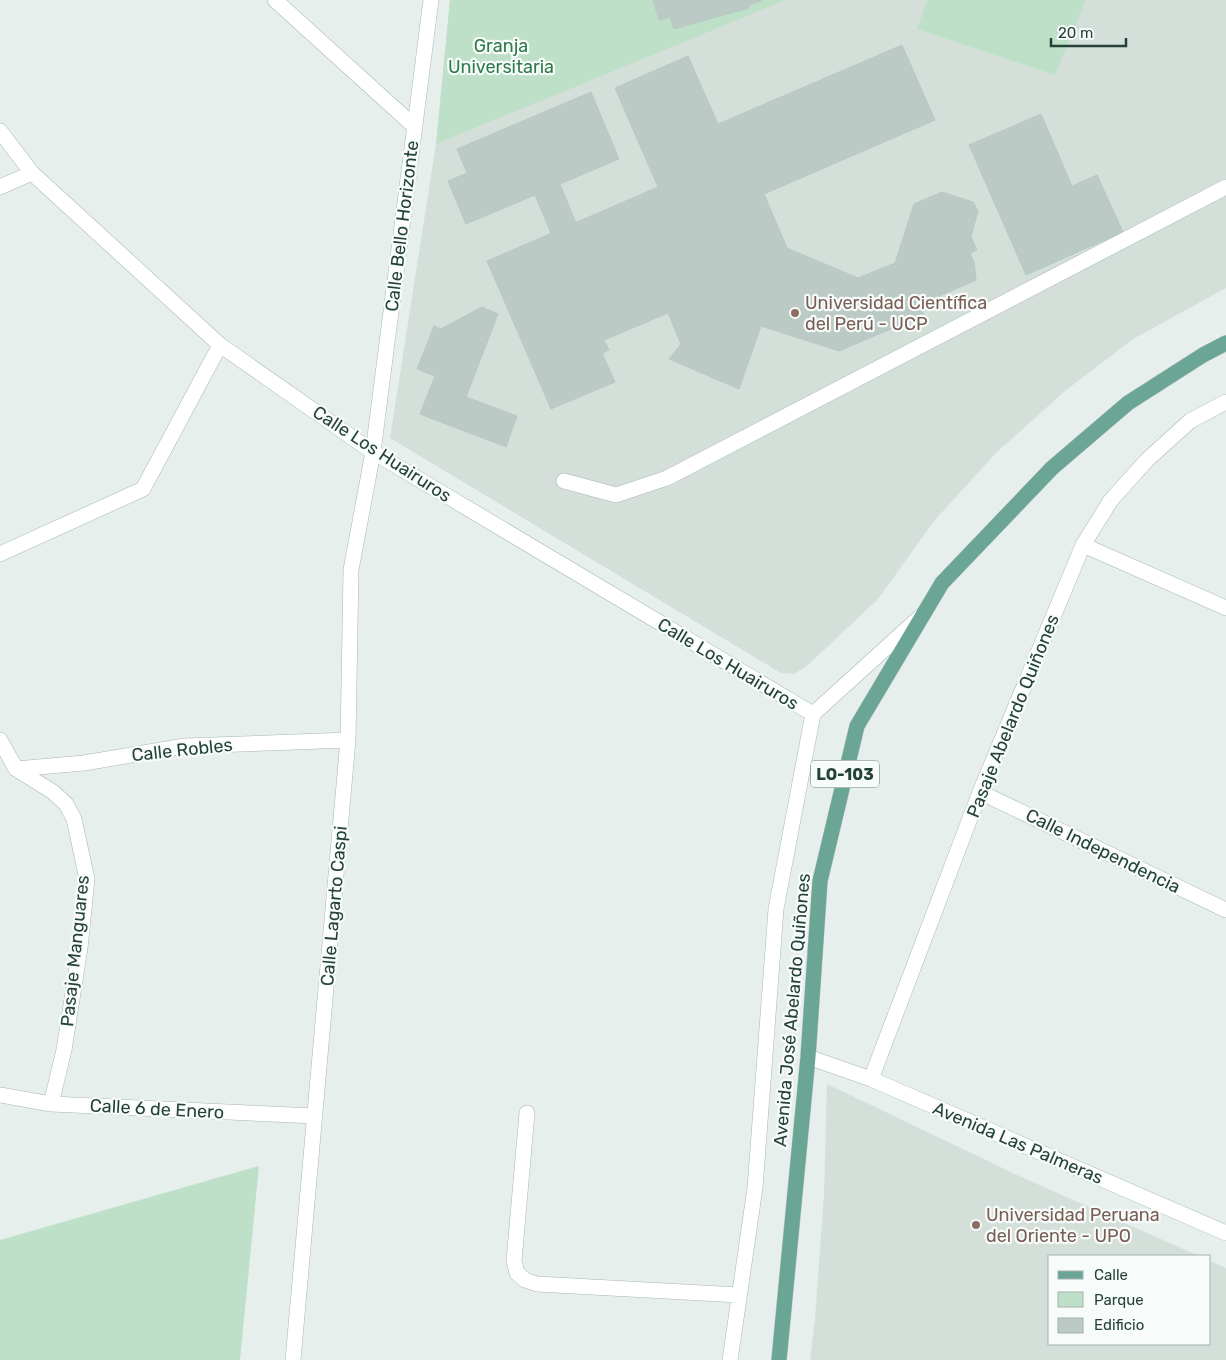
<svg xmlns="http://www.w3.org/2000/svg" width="1226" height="1360" viewBox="0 0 1226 1360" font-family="Rubik,sans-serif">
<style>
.built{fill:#d4dfda}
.green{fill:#bfe0c8}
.building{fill:#bbcac4;stroke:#b8c9c2}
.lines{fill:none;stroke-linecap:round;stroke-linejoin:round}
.minor-casing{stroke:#a8b8b2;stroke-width:16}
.major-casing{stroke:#c2cac8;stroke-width:16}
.minor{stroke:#fff;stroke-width:15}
.major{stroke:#6aa596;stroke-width:15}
.education-dot{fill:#8d6e63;stroke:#f7fbf9;stroke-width:2}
.labels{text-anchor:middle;stroke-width:4.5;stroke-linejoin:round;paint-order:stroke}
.shield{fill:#f7fbf9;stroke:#637a73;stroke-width:1}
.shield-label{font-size:16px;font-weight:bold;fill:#24423a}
.park-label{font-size:18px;fill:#2d7a4b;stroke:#f7fbf9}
.street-label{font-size:18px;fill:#24423a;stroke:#f7fbf9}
.education-label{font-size:18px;fill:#785e54;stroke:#f7fbf9;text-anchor:start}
</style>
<rect width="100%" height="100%" fill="#e6efeb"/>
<!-- built -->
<path class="built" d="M450 0H1226V288L1133 339 1065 391 995 454 934 521 878 599 808 665 794 674 781 673 390 438 436 144Z
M827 1084 1015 1174 1199 1256H1050V1344H1210V1261L1226 1268V1360H810L815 1319 824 1195Z"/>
<!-- green -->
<path class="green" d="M450 0H786L436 144Z
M927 0H1086L1055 75 917 29Z
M259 1166 240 1360H0V1240Z"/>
<!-- building -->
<path class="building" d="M653 0H761V1L748 5 749 8 674 29 670 17 659 20Z
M902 45 935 120 764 194 787 248 858 278 895 263 914 204 942 192 973 202 978 211 971 237 977 250 970 253 974 262 976 280 919 305 924 315 839 351 761 326 739 389 669 359 681 344 668 313 604 340 609 350 602 353 615 382 551 409 487 261 658 187 615 88 688 56 718 124Z
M591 92 619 159 560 184 576 223 551 233 535 195 466 224 448 181 467 173 457 149Z
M1041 114 1072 186 1097 175 1123 232 1026 275 969 145Z
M482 307 498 314 466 397 517 416 506 447 420 414 435 376 417 369 434 326 441 329Z"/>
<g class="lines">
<!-- minor casing -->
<g class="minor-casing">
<path id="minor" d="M275 0 415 127
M0 131 32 173 220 345 373 452 813 714
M0 187 32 173
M564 481 616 495 667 478 1226 187
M1083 545 1226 608
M0 554 143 489 220 345
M0 740 16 769 53 792 66 804 74 819 87 879 80 948 64 1050 51 1104
M16 769 84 763 185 746 348 740
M980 792 1226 910
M808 1057 871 1079 1226 1233
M871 1079 980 792 1083 545 1111 500 1147 460 1190 421 1226 402
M0 1095 51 1104 315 1116
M527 1113 514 1261 517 1273 525 1280 537 1284 739 1295
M293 1360 348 740 351 570 373 452 431 0
M730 1360 755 1188 776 909 813 714 920 617"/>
</g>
<!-- major casing -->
<g class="major-casing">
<path id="major" d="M779 1360 808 1057 820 881 857 726 942 583 1052 468 1128 403 1203 355 1226 343"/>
</g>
<!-- minor -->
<use href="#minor" class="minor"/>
<!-- major -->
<use href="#major" class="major"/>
</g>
<!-- markers -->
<g class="education-dot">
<circle cx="795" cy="313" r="5"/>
<circle cx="976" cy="1225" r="5"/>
</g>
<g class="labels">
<!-- shield labels -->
<rect class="shield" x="811" y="760.5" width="68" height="27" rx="4"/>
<g class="shield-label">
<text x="845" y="780">LO-103</text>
</g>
<!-- park labels -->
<g class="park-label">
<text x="501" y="52">Granja<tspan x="501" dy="21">Universitaria</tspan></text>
</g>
<!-- street labels -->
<g class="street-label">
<text transform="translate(402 226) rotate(-83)" y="6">Calle Bello Horizonte</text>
<text transform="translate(382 454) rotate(33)" y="6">Calle Los Huairuros</text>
<text transform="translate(728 664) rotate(31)" y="6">Calle Los Huairuros</text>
<text transform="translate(1013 716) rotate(-68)" y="6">Pasaje Abelardo Quiñones</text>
<text transform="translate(182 750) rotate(-6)" y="6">Calle Robles</text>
<text transform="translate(1103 851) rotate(26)" y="6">Calle Independencia</text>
<text transform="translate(334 906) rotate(-85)" y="6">Calle Lagarto Caspi</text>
<text transform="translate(75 951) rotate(-84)" y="6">Pasaje Manguares</text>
<text transform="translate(792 1010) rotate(-85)" y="6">Avenida José Abelardo Quiñones</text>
<text transform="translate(157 1109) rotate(3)" y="6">Calle 6 de Enero</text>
<text transform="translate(1018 1143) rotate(23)" y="6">Avenida Las Palmeras</text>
</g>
<!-- education labels -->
<g class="education-label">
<text x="805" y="309">Universidad Científica<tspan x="805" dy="21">del Perú - UCP</tspan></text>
<text x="986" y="1221">Universidad Peruana<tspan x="986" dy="21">del Oriente - UPO</tspan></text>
</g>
</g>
<!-- legend -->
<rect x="1048" y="1255" width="162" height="90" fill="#f7fbf9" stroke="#a3b1ad"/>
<rect x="1058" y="1271" width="25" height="8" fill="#6aa596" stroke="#a3b1ad"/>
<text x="1094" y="1280" font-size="15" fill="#24423a">Calle</text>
<rect x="1058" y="1292" width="25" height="15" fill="#bfe0c8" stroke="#a3b1ad"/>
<text x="1094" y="1305" font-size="15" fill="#24423a">Parque</text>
<rect x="1058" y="1318" width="25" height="15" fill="#bbcac4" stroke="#a3b1ad"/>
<text x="1094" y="1330" font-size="15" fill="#24423a">Edificio</text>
<!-- scale -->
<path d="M1051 38v8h75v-8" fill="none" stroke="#24423a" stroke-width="2.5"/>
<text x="1058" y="38" font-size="15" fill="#24423a" stroke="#f7fbf9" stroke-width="4" paint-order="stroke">20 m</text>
</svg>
